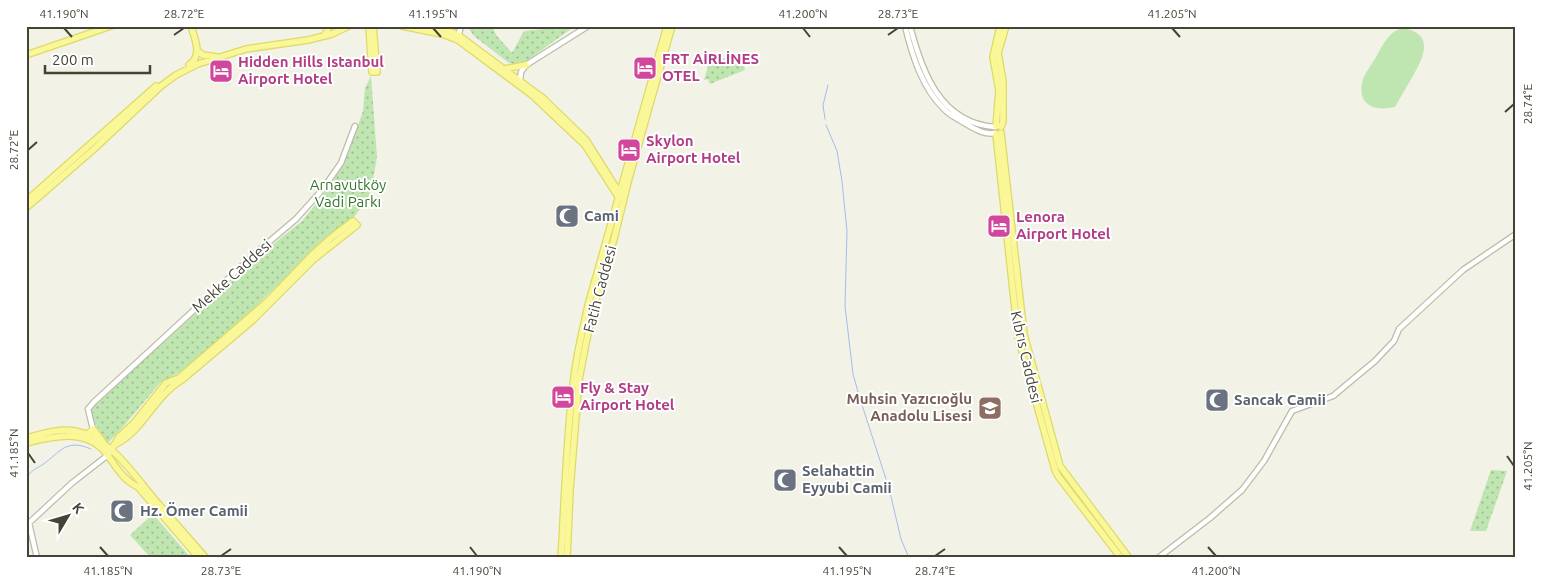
<svg xmlns="http://www.w3.org/2000/svg" width="1542" height="584" viewBox="0 0 1542 584" font-family="Ubuntu,sans-serif">
<style>
.green{fill:#bfe5b0}
.park{fill:url(#park-dots)}
.lines{fill:none;stroke-linecap:round;stroke-linejoin:round}
.stream{stroke:#a4bced;stroke-width:1}
.minor-casing{stroke:#bdbca9;stroke-width:7}
.major-casing{stroke:#deda68;stroke-width:8}
.minor{stroke:#fff;stroke-width:4.5}
.major{stroke:#faf798;stroke-width:5.5}
.ticks{fill:none;stroke:#454336;stroke-width:2}
.labels{text-anchor:middle;stroke-width:4;stroke-linejoin:round;paint-order:stroke}
.hotel-label{font-size:15px;font-weight:bold;fill:#b23c85;stroke:#fff;text-anchor:start}
.park-label{font-size:15px;fill:#34742b;stroke:#fff}
.worship-label{font-size:15px;font-weight:bold;fill:#5b616d;stroke:#fff;text-anchor:start}
.street-label{font-size:15px;fill:#454336;stroke:#fff}
.education-label{font-size:15px;font-weight:bold;fill:#785e54;stroke:#fff;text-anchor:end}
.neatline{fill:none;stroke:#454336;stroke-width:2}
.ticks-label{font-size:12px;text-anchor:middle;fill:#454336}
</style>
<defs>
<pattern id="park-dots" width="8" height="8" patternUnits="userSpaceOnUse" patternTransform="scale(1.25)"><rect width="8" height="8" fill="#bfe5b0"/><path d="M2 2h.1M6 6h.1" fill="none" stroke="#9dbb90" stroke-width="1.8" stroke-linecap="round"/></pattern>
</defs>
<rect width="100%" height="100%" fill="#f2f2e6"/>
<!-- green -->
<path class="green" d="M1403 28C1435 34 1424 56 1413 76 1407 86 1401 96 1395 107 1373 112 1356 104 1363 79 1366 72 1371 65 1375 59 1382 47 1388 31 1403 28Z"/>
<!-- park -->
<path class="park" d="M467 26H491L497 36 512 53 524 31 543 29 549 26H575L525 62 514 64 509 63 474 36Z
M727 58H742L745 70 710 84 708 79 704 80 710 60Z
M371 76 377 157 372 186 367 201 352 219 322 243 253 309 182 371 160 383 122 428 108 443 93 421 92 409 100 399 271 246 302 221 331 185 348 154 363 111 365 88Z
M1491 470 1507 471 1486 531H1470Z
M153 514 191 558H151L130 535Z"/>
<g class="lines">
<!-- stream -->
<path class="stream" d="M825 119 823 105 828 85
M826 125 837 151 842 181 847 231 845 306 853 374 860 399
M862 405 886 479
M26 478C31 471 35 469 42 465 61 452 65 438 91 449
M888 484 901 539 909 558"/>
<!-- minor casing -->
<g class="minor-casing">
<path id="minor" d="M905 26C912 55 922 88 944 109 950 116 959 119 966 124 975 129 984 135 995 133
M910 26C922 72 940 123 995 127
M458 37 461 26
M520 80 521 72 526 65 588 26
M93 429 88 409 94 402 257 252 296 219 322 190 341 163 355 126
M37 558 29 523 72 483 108 455
M1158 558 1210 518 1242 490 1264 461 1292 411 1333 396 1375 361 1394 341 1399 329 1463 270 1516 234"/>
</g>
<!-- major casing -->
<g class="major-casing">
<path id="major" d="M369 26 372 72H377L373 26
M402 26 442 34 458 40 532 95 585 145 619 198
M426 26 444 29 458 35 544 99 586 140 615 186 621 192
M324 36 327 31 328 26
M198 51 203 55 217 57
M26 55 111 26
M189 65C203 55 195 40 191 26
M504 69 526 65
M996 126 999 91 993 57 1000 26
M1001 127 1003 122V81L998 53 1006 26
M1001 133 1024 334 1060 466 1129 558
M996 134 1018 337 1055 470 1058 476 1121 558
M26 201 156 86
M26 208 93 150 161 86 176 75 198 64 246 49 308 40 332 34 349 26
M88 434 93 429 103 442
M26 438C42 434 59 428 75 431 110 437 134 475 155 500 172 519 189 539 206 558
M26 443C55 436 89 427 109 457 118 470 124 480 138 487L199 558
M108 455 119 437 134 423 166 383 179 378 268 301 313 254 332 237 353 221 357 225 314 259 252 321 182 380C155 395 144 430 116 444
M561 558C565 497 566 437 574 377 577 352 583 329 588 305L667 26
M567 558 570 490 579 380 586 343 594 306 614 239 628 182 672 26"/>
</g>
<!-- minor -->
<use href="#minor" class="minor"/>
<!-- major -->
<use href="#major" class="major"/>
</g>
<!-- ticks -->
<path class="ticks" d="M64 28 72 37M433 28 441 37M803 28 810 37M1172 28 1180 37M174 35 184 28M888 35 898 28M1505 112 1514 104M28 150 37 142M28 453 35 463M1507 456 1514 466M100 547 108 556M470 547 477 556M839 547 847 556M1208 547 1216 556M221 556 231 549M935 556 945 549"/>
<!-- icons -->
<defs>
<g id="hotel-square" transform="scale(1.25)"><rect x="-9" y="-9" width="18" height="18" rx="4" fill="#d1479c" stroke="#fff"/><path d="M-6-4.5h1.5V1H6V5H4.5V3h-9V5H-6ZM-4 0a1.8 1.8 0 1 1 3.6 0ZM.5 0V-2.5h3Q6-2.5 6 0Z" fill="#fff"/></g>
<g id="mosque-square" transform="scale(1.25)"><rect x="-9" y="-9" width="18" height="18" rx="4" fill="#6b7280" stroke="#fff"/><path d="M3.5-4.9A6 6 0 1 0 3.5 4.9A5 5 0 1 1 3.5-4.9Z" fill="#fff"/></g>
<g id="school-square" transform="scale(1.25)"><rect x="-9" y="-9" width="18" height="18" rx="4" fill="#8d6e63" stroke="#fff"/><path d="M0-5L7-2L0 1L-7-2ZM-4 1L0 2.5L4 1V4Q0 6-4 4Z" fill="#fff"/></g>
</defs>
<g fill-rule="evenodd">
<use href="#hotel-square" x="645" y="68"/>
<use href="#hotel-square" x="221" y="71"/>
<use href="#hotel-square" x="629" y="150"/>
<use href="#mosque-square" x="567" y="216"/>
<use href="#hotel-square" x="999" y="226"/>
<use href="#hotel-square" x="563" y="397"/>
<use href="#mosque-square" x="1217" y="400"/>
<use href="#school-square" x="990" y="408"/>
<use href="#mosque-square" x="785" y="480"/>
<use href="#mosque-square" x="122" y="511"/>
</g>
<g class="labels">
<!-- hotel labels -->
<g class="hotel-label">
<text x="662" y="64">FRT AİRLİNES<tspan x="662" dy="17">OTEL</tspan></text>
<text x="238" y="67">Hidden Hills Istanbul<tspan x="238" dy="17">Airport Hotel</tspan></text>
<text x="646" y="146">Skylon<tspan x="646" dy="17">Airport Hotel</tspan></text>
<text x="1016" y="222">Lenora<tspan x="1016" dy="17">Airport Hotel</tspan></text>
<text x="580" y="393">Fly &amp; Stay<tspan x="580" dy="17">Airport Hotel</tspan></text>
</g>
<!-- park labels -->
<g class="park-label">
<text x="348" y="190">Arnavutköy<tspan x="348" dy="17">Vadi Parkı</tspan></text>
</g>
<!-- worship labels -->
<g class="worship-label">
<text x="584" y="221">Cami</text>
<text x="1234" y="405">Sancak Camii</text>
<text x="802" y="476">Selahattin<tspan x="802" dy="17">Eyyubi Camii</tspan></text>
<text x="140" y="516">Hz. Ömer Camii</text>
</g>
<!-- street labels -->
<g class="street-label">
<text transform="translate(232 276) rotate(-42)" y="5">Mekke Caddesi</text>
<text transform="translate(600 289) rotate(-75)" y="5">Fatih Caddesi</text>
<text transform="translate(1026 357) rotate(77)" y="5">Kıbrıs Caddesi</text>
</g>
<!-- education labels -->
<g class="education-label">
<text x="972" y="404">Muhsin Yazıcıoğlu<tspan x="972" dy="17">Anadolu Lisesi</tspan></text>
</g>
</g>
<!-- border -->
<rect width="1542" height="584" fill="none" stroke="#ffffff" stroke-width="55"/>
<!-- north arrow -->
<g transform="translate(68 516) rotate(52)" stroke="#ffffff" stroke-width="4" paint-order="stroke">
<path d="M0-4L9 19L0 12L-9 19Z" fill="#454336"/>
<text y="-8" font-size="14" font-weight="bold" text-anchor="middle" fill="#454336">K</text>
</g>
<!-- scale -->
<path d="M45 65v8h105v-8" fill="none" stroke="#454336" stroke-width="2.5"/>
<text x="52" y="65" font-size="15" fill="#454336" stroke="#ffffff" stroke-width="4" paint-order="stroke">200 m</text>
<rect x="28" y="28" width="1486" height="528" class="neatline"/>
<g class="ticks-label">
<text x="64" y="18">41.190°N</text>
<text x="184" y="18">28.72°E</text>
<text x="433" y="18">41.195°N</text>
<text x="803" y="18">41.200°N</text>
<text x="898" y="18">28.73°E</text>
<text x="1172" y="18">41.205°N</text>
<text transform="translate(1528 104) rotate(-90)" y="4">28.74°E</text>
<text transform="translate(14 150) rotate(-90)" y="4">28.72°E</text>
<text transform="translate(14 453) rotate(-90)" y="4">41.185°N</text>
<text transform="translate(1528 466) rotate(-90)" y="4">41.205°N</text>
<text x="108" y="575">41.185°N</text>
<text x="221" y="575">28.73°E</text>
<text x="477" y="575">41.190°N</text>
<text x="847" y="575">41.195°N</text>
<text x="935" y="575">28.74°E</text>
<text x="1216" y="575">41.200°N</text>
</g>
</svg>
